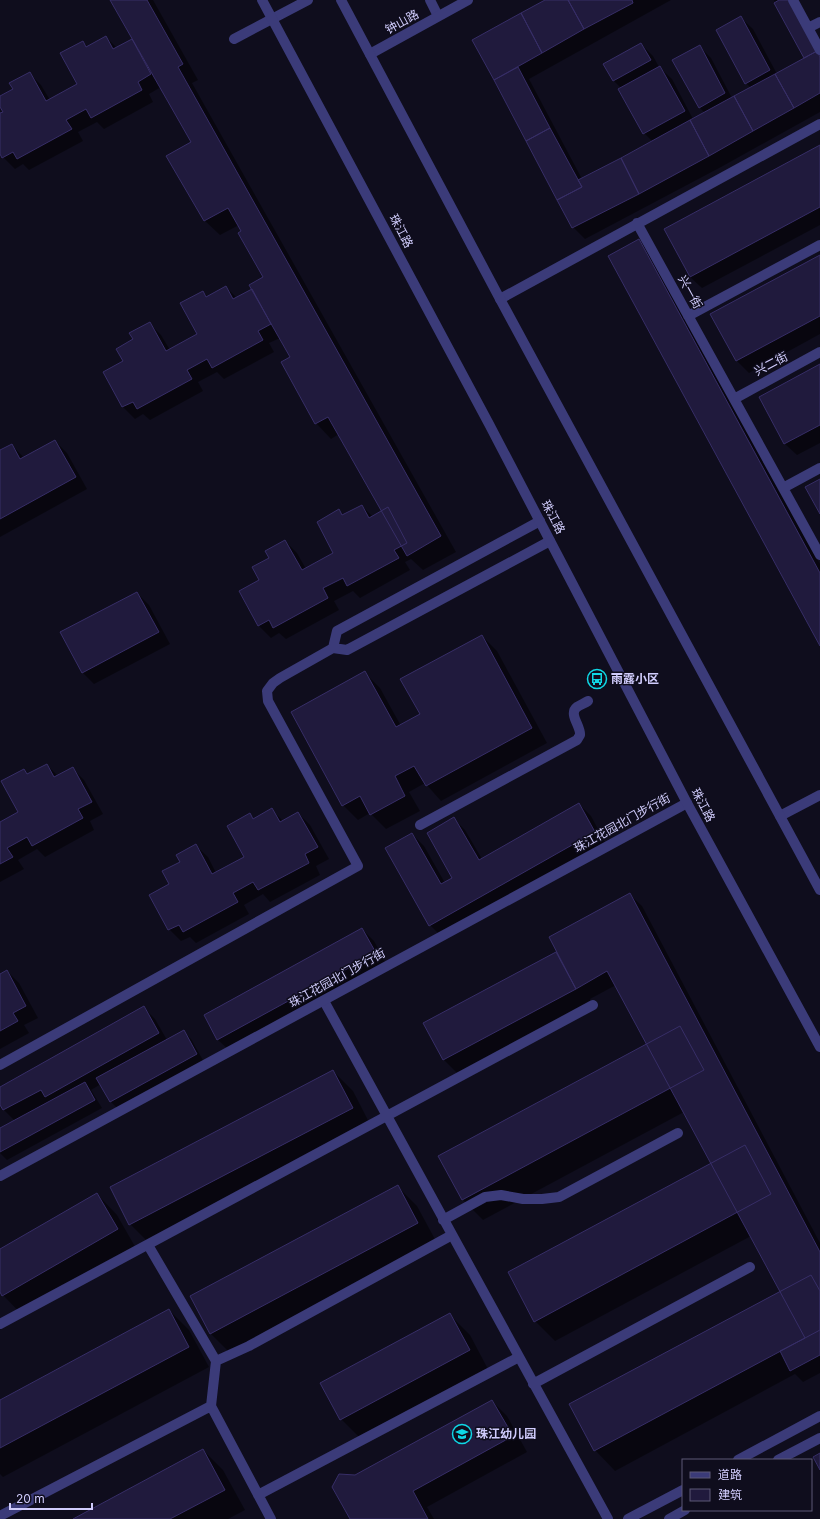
<svg xmlns="http://www.w3.org/2000/svg" width="820" height="1519" viewBox="0 0 820 1519" font-family="Inter,'Noto Sans SC',sans-serif">
<style>
.shadow{fill:#0007}
.building{fill:#201a3d;stroke:#372e67}
.lines{fill:none;stroke-linecap:round;stroke-linejoin:round}
.service{stroke:#3b3b79;stroke-width:10}
.minor{stroke:#3b3b79;stroke-width:10}
.tertiary{stroke:#3b3b79;stroke-width:10}
.labels{text-anchor:middle;stroke-width:3;stroke-linejoin:round;paint-order:stroke}
.street-label{font-size:12px;fill:#d0ccfc;stroke:#0f0d1d}
.poi-label{font-size:12px;font-weight:bold;fill:#d0ccfc;stroke:#0f0d1d;text-anchor:start}
</style>
<rect width="100%" height="100%" fill="#0f0d1d"/>
<!-- shadow -->
<path class="shadow" d="M111 0H153L198 80 192 83 456 552 423 570 411 559 405 562 410 570 360 598 353 591 334 601 339 610 286 639 279 633 271 638 259 626 240 592 260 580 271 558 285 541 297 553 306 569 335 553 339 511 344 515 362 506 373 517 383 511 339 434 331 439 316 423 282 363 291 358 280 338 269 343 274 352 224 379 217 372 198 382 203 391 150 420 143 414 135 419 123 407 104 373 124 362 134 340 149 323 161 335 170 350 199 335 203 292 208 297 226 287 237 298 253 289 264 278 239 225 220 235 204 220 192 142 161 87 149 94 153 102 104 129 97 122 78 132 83 141 29 170 23 164 15 169 3 157 0 152V114L4 112 0 104V98L14 90 29 73 41 85 50 100 78 85 83 42 88 47 106 37 117 48 132 40 135 43Z
M547 0H671L529 79 582 179 652 141 644 133 621 88 614 81 641 44 653 56 659 67 672 79 693 119 705 113 699 107V46L711 58 732 98 751 88 746 83 741 18 753 29 777 74 805 58 774 0H794L820 48V112L721 167 585 239 573 227 473 40Z
M820 146V225L702 288 690 277Z
M639 240 650 252 820 564V644Z
M820 256V334L749 373 737 361 712 314Z
M820 365V443L797 455 785 444 760 397Z
M55 441 67 453 87 489 0 537V451L12 445 24 458Z
M137 593 149 605 170 644 94 684 82 672Z
M482 636 497 651 547 743 441 801 425 783 409 792 420 811 386 829 370 813 358 820 343 805 365 673 380 688 401 726 421 715Z
M47 765 58 776 72 768 84 780 103 814 90 821 94 830 45 857 37 849 18 860 24 869 0 882V823L19 813 24 770 28 775Z
M579 804 591 816 606 844 442 937 430 925 412 834 424 846 445 883 454 878V819L465 830 482 859Z
M272 810 283 821 298 813 310 825 329 859 316 866 320 875 270 902 263 894 244 905 249 914 196 943 190 937 181 941 169 929 151 895 171 885 181 862 196 846 208 857 216 873 245 857 250 815 254 819Z
M630 895 642 906 820 1243V1373L803 1382 795 1374 615 1471 595 1450 781 1292 751 1236 555 1341 535 1321 712 1164 684 1112 483 1220 463 1200 440 1156 648 1044 616 985 590 999 595 1009 463 1079 443 1059 556 953 559 956Z
M362 929 374 941 387 965 230 1051 218 1040 205 1016Z
M7 971 19 983 38 1018 24 1025 29 1033 0 1049V975Z
M143 1007 155 1019 167 1040 183 1031 191 1039 204 1062 119 1110 111 1102 101 1084 91 1090 102 1108 7 1160 0 1153V1130L15 1121 4 1110 0 1103V1088Z
M333 1071 353 1091 372 1128 150 1244 130 1224Z
M397 1186 417 1206 437 1243 231 1354 211 1334 191 1296Z
M97 1194 117 1215 137 1250 23 1316 3 1295 0 1290V1251Z
M169 1310 189 1330 209 1367 3 1477 0 1474V1401Z
M450 1315 470 1335 489 1371 361 1439 341 1419Z
M492 1401 507 1416 527 1452 427 1507 434 1519H351L355 1476Z
M203 1450 223 1470 245 1510 228 1519H75Z"/>
<!-- building -->
<path class="building" d="M110 0H147L183 64 178 67 441 536 407 556 328 417 315 424 281 362 290 357 249 285 263 277 238 233 241 231 228 208 204 221 166 156 191 142Z
M545 0H568L584 29 542 53 521 13Z
M568 0H632L633 3 584 29Z
M779 0H789L817 51 804 58 774 3Z
M521 13 542 53 494 80 472 40Z
M741 16 770 70 745 84 716 30Z
M106 36 113 49 132 39 151 74 138 82 142 90 91 118 86 109 66 120 72 129 17 159 13 152 2 158 0 154V113L3 112 0 107V96L13 89 9 83 30 72 46 101 77 84 60 53 83 41 86 47Z
M641 43 651 60 613 81 603 64Z
M700 45 725 93 699 108 672 60Z
M817 51 820 57V93L794 108 775 74Z
M660 66 685 111 643 134 618 89Z
M518 67 550 128 526 141 494 80Z
M775 74 794 108 753 131 734 96Z
M734 96 753 131 709 156 690 120Z
M690 120 709 156 639 194 621 158Z
M550 128 582 187 557 200 526 141Z
M820 145V207L690 277 664 229Z
M621 158 639 194 572 228 557 200 582 187 578 180Z
M639 239 820 573V646L608 256Z
M820 255V316L736 361 710 314Z
M226 286 233 299 252 289 271 324 258 331 263 340 212 368 207 359 187 370 192 379 137 409 133 402 122 407 103 372 123 361 116 349 133 339 129 333 150 322 166 351 197 334 180 303 203 291 206 297Z
M820 364V425L784 444 759 397Z
M55 440 76 477 0 519V450L12 444 20 459Z
M820 479V514L805 487Z
M362 505 369 518 388 507 407 543 394 550 399 558 347 586 343 578 323 588 328 598 273 628 269 620 258 626 239 591 259 580 252 567 269 558 265 551 285 540 302 570 333 553 317 522 339 509 342 515Z
M137 592 159 632 82 673 60 632Z
M482 635 532 728 426 786 414 766 395 776 405 796 370 815 360 796 342 806 291 712 365 671 396 727 420 714 400 679Z
M47 764 54 777 73 767 92 802 78 809 83 818 32 846 27 837 7 848 13 857 0 864V822L18 812 1 781 24 769 27 774Z
M579 803 595 832 429 926 385 848 412 833 441 884 452 878 427 833 454 817 479 860Z
M272 808 280 822 298 812 318 847 305 854 309 863 258 890 253 882 233 893 238 902 183 932 179 925 168 930 149 895 169 884 162 871 180 862 176 855 196 844 212 874 244 857 227 826 250 813 253 819Z
M630 893 820 1252V1355L790 1371 780 1351 805 1338 607 971 576 989 549 937Z
M362 928 376 953 217 1040 204 1015Z
M556 952 576 989 443 1060 423 1023Z
M7 970 26 1006 13 1013 18 1021 0 1031V974Z
M144 1006 159 1033 45 1097 41 1090 3 1110 0 1105V1087Z
M680 1026 704 1070 462 1200 438 1156Z
M184 1030 197 1054 110 1102 96 1078Z
M333 1070 353 1108 129 1225 110 1187Z
M85 1082 95 1100 0 1152V1128Z
M745 1145 771 1194 534 1322 508 1272Z
M398 1185 418 1223 210 1334 190 1296Z
M97 1193 118 1229 2 1296 0 1292V1249Z
M811 1275 820 1291V1330L594 1451 569 1404Z
M169 1309 189 1347 0 1448V1400Z
M450 1313 470 1350 340 1420 320 1383Z
M492 1400 513 1436 413 1491 428 1519H350L332 1487 339 1474 355 1475Z
M203 1449 225 1490 170 1519H73Z
M820 1453V1470L813 1457Z"/>
<g class="lines">
<!-- service -->
<path class="service" d="M430 0 438 16
M793 0 820 50
M808 28 820 22
M234 39 308 0
M637 223 820 555
M500 299 820 124
M688 316 820 245
M734 399 820 352
M783 488 820 468
M540 521 337 631 333 648 347 650 550 541
M420 825 577 740C577 740 580 735 580 735 581 726 568 714 577 707 580 705 585 703 588 701
M324 1001 608 1519
M0 1065 358 866 268 701 267 691 273 683 280 678 333 648
M443 1220 485 1197 501 1195 523 1199H542L559 1197 678 1133
M148 1245 216 1361 211 1406 271 1519
M0 1324 593 1005
M216 1361 249 1346 452 1235
M533 1384 750 1267
M738 1460 820 1416
M778 1460 820 1438
M258 1495 519 1357
M0 1516 211 1406
M628 1519 683 1490
M669 1519 685 1510"/>
<!-- minor -->
<path class="minor" d="M370 54 468 0
M780 816 820 795
M0 1176 687 803"/>
<!-- tertiary -->
<path class="tertiary" d="M262 0 489 424 687 803 820 1047
M341 0 500 299 820 890"/>
</g>
<!-- icons -->
<defs>
<g id="bus-ring" transform="scale(1)"><circle r="9.5" fill="#0f0d1d" stroke="#0fd7e5" stroke-width="1.5"/><path d="M-5-6H5V4H4V6H2V4H-2V6H-4V4H-5ZM-3.5-4V0h7V-4ZM-3.5 1.2v1.5H-2V1.2ZM2 1.2v1.5H3.5V1.2Z" fill="#0fd7e5"/></g>
<g id="school-ring" transform="scale(1)"><circle r="9.5" fill="#0f0d1d" stroke="#0fd7e5" stroke-width="1.5"/><path d="M0-5L7-2L0 1L-7-2ZM-4 1L0 2.5L4 1V4Q0 6-4 4Z" fill="#0fd7e5"/></g>
</defs>
<g fill-rule="evenodd">
<use href="#bus-ring" x="597" y="679"/>
<use href="#school-ring" x="462" y="1434"/>
</g>
<g class="labels">
<!-- street labels -->
<g class="street-label">
<text transform="translate(402 22) rotate(-29)" y="4">钟山路</text>
<text transform="translate(401 231) rotate(62)" y="4">珠江路</text>
<text transform="translate(690 292) rotate(61)" y="4">兴一街</text>
<text transform="translate(771 364) rotate(-28)" y="4">兴二街</text>
<text transform="translate(553 517) rotate(62)" y="4">珠江路</text>
<text transform="translate(703 805) rotate(62)" y="4">珠江路</text>
<text transform="translate(622 823) rotate(-29)" y="4">珠江花园北门步行街</text>
<text transform="translate(337 978) rotate(-29)" y="4">珠江花园北门步行街</text>
</g>
<!-- poi labels -->
<g class="poi-label">
<text x="611" y="683">雨露小区</text>
<text x="476" y="1438">珠江幼儿园</text>
</g>
</g>
<!-- legend -->
<rect x="682" y="1459" width="130" height="52" fill="#0f0d1d" stroke="#5c5976"/>
<rect x="690" y="1472" width="20" height="6" fill="#3b3b79" stroke="#5c5976"/>
<text x="718" y="1479" font-size="12" fill="#d0ccfc">道路</text>
<rect x="690" y="1489" width="20" height="12" fill="#201a3d" stroke="#5c5976"/>
<text x="718" y="1499" font-size="12" fill="#d0ccfc">建筑</text>
<!-- scale -->
<path d="M10 1503v6h82v-6" fill="none" stroke="#d0ccfc" stroke-width="2"/>
<text x="16" y="1503" font-size="12" fill="#d0ccfc" stroke="#0f0d1d" stroke-width="3" paint-order="stroke">20 m</text>
</svg>
